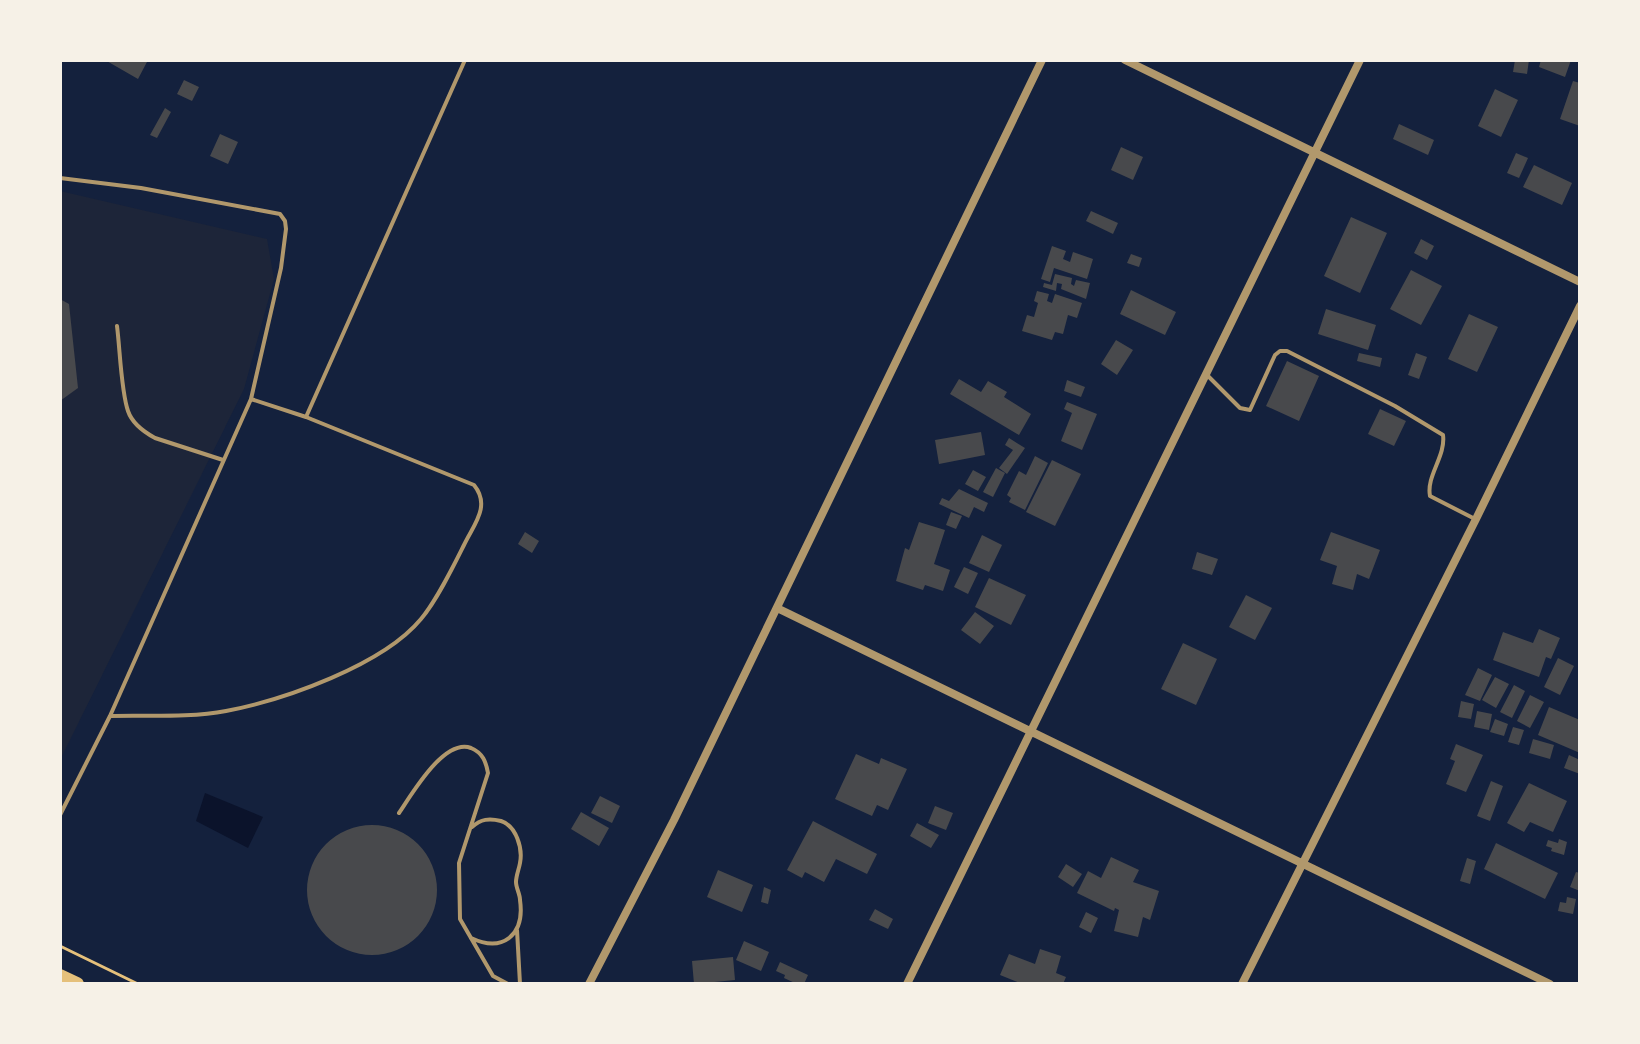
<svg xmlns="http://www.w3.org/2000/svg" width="1640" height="1044" viewBox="0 0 1640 1044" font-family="'Exo 2',sans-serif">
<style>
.green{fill:#1d2539}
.water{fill:#0b132b}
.building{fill:#48494c}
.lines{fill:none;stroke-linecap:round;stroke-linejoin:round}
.path{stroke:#e5c07b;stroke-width:3}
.service{stroke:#b1986c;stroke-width:4}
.minor{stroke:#b1986c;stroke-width:8}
.trunk{stroke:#e5c07b;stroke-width:14}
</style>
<rect width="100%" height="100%" fill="#14213d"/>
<!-- green -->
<path class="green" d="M60 191 267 239 274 279 244 389 60 760Z"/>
<!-- water -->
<path class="water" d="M205 793 263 817 248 848 196 821Z"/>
<!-- building -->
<path class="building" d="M105 60H148L138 79Z
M1515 60H1529L1527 74 1513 72Z
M1541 60H1571L1565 77 1539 67Z
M184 80 199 87 192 101 177 94Z
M1573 81 1580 83V126L1560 119Z
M1495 89 1518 100 1501 137 1478 126Z
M165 108 171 112 157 138 150 135Z
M1399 124 1434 140 1428 155 1393 139Z
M220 134 238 142 228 164 210 156Z
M1121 147 1143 157 1133 180 1111 170Z
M1516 153 1528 158 1519 178 1507 173Z
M1534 165 1572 183 1562 205 1523 187Z
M1091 211 1118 223 1113 234 1086 221Z
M1351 217 1387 233 1360 293 1324 276Z
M1421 239 1434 246 1427 260 1414 253Z
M1052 246 1066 251 1063 259 1070 262 1073 252 1093 259 1087 279 1054 268 1050 282 1041 279Z
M1131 254 1142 258 1139 267 1127 263Z
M1411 270 1442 286 1421 325 1390 309Z
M1055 274 1072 278 1071 284 1074 286 1076 280 1090 283 1086 299 1061 289 1062 284 1057 283 1056 291 1043 287 1044 283 1052 285Z
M1131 290 1176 312 1165 335 1120 314Z
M1037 291 1049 294 1047 301 1052 303 1055 294 1082 303 1077 318 1068 315 1063 334 1055 332 1052 340 1022 331 1027 315 1034 317 1038 303 1034 301Z
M60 299 69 304 78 388 60 401Z
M1326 309 1376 325 1368 350 1318 334Z
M1469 314 1498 327 1477 372 1448 359Z
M1116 340 1133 350 1117 375 1101 364Z
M1359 353 1382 358 1380 367 1357 361Z
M1416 353 1427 357 1419 379 1408 375Z
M1287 361 1319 376 1299 421 1266 406Z
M959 379 981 392 988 381 1007 392 1004 397 1031 414 1019 435 950 394Z
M1067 380 1085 387 1081 397 1064 391Z
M1067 402 1097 414 1082 450 1061 441 1072 413 1064 409Z
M1380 409 1406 421 1394 446 1368 434Z
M981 432 985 455 939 464 935 440Z
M1009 438 1025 448 1007 474 999 468 1013 450 1005 445Z
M1035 456 1048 463 1025 510 1009 502 1011 498 1007 495 1019 471 1026 475Z
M1052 460 1081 474 1055 526 1026 512Z
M996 468 1005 473 993 497 983 492Z
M973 470 986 477 978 491 965 484Z
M959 489 988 503 984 512 974 507 969 518 939 504 942 498 949 501Z
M951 512 962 516 956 529 946 525Z
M919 522 945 530 934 564 950 570 943 591 925 585 923 590 896 581 905 548 909 550Z
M525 532 539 541 532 553 518 544Z
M1331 532 1380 550 1369 579 1357 574 1353 590 1332 584 1337 566 1320 560Z
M982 535 1002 545 989 572 969 563Z
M1197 552 1218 559 1212 575 1192 569Z
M964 567 978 573 968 594 954 587Z
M989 578 1026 595 1011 625 975 607Z
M1246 595 1272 608 1255 640 1229 627Z
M975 612 994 626 980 644 961 630Z
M1539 629 1560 638 1551 659 1546 657 1539 677 1493 660 1503 632 1533 643Z
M1183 643 1217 659 1196 705 1161 689Z
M1558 658 1574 666 1560 695 1544 687Z
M1478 668 1492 675 1480 701 1465 695Z
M1495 677 1509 684 1496 708 1482 700Z
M1514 685 1525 691 1512 718 1500 712Z
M1530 695 1544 702 1530 728 1517 721Z
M1461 701 1474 704 1471 719 1458 717Z
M1549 707 1580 720V753L1538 735Z
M1477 711 1492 714 1489 730 1474 727Z
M1495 719 1508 724 1504 736 1490 732Z
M1513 727 1524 730 1519 745 1508 742Z
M1533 739 1554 745 1550 759 1529 753Z
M1456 744 1483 755 1466 792 1446 784 1455 761 1450 759Z
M856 754 879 764 881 758 907 769 888 810 877 805 872 816 835 799Z
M1569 755 1580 760V774L1564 768Z
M1491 781 1503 786 1490 821 1477 816Z
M1529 783 1567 801 1553 832 1530 822 1524 832 1507 823Z
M600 796 620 806 612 823 591 813Z
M935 806 953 813 946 830 928 823Z
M581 812 609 828 599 846 571 829Z
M813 821 877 854 867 874 836 859 824 882 805 872 802 878 787 870Z
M917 823 939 835 931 848 910 836Z
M307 890a65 65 0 1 1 130 0a65 65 0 1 1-130 0Z
M1559 839 1567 842 1564 855 1551 851 1552 848 1546 846 1548 840 1558 843Z
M1496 843 1558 873 1545 899 1484 869Z
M1111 857 1139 870 1133 882 1159 891 1150 920 1143 917 1138 937 1114 931 1119 910 1115 908 1114 911 1077 893 1088 871 1101 878Z
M1467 858 1476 861 1470 884 1460 881Z
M1066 864 1082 874 1073 887 1058 877Z
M718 870 753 885 742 912 707 897Z
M1576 872 1580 873V891L1570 887Z
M764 887 771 890 768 904 761 902Z
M1567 897 1576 899 1573 914 1558 911 1560 902 1566 903Z
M875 909 893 919 888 929 869 920Z
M1086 912 1098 918 1091 933 1079 927Z
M744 941 769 952 761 971 736 960Z
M1040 949 1061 956 1056 973 1066 977 1063 984H1022L1000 975 1009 954 1035 964Z
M733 957 735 980 694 984 692 961Z
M780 962 808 975 804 984H797L784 978 785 975 776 971Z"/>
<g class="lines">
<!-- path -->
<path class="path" d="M60 946 138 984"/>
<!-- service -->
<path class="service" d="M60 178 141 188 280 214 285 221 286 229 281 268 251 399 306 417 465 60
M117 326C120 349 121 391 128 411 132 423 144 432 155 438L223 460
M1208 376 1240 408 1250 410 1275 355 1280 351H1287L1395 406 1443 435C1446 456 1426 476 1430 496L1475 519
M110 716C146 715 190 718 226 711 284 700 383 665 421 619 437 600 453 567 464 545 474 524 491 506 474 485L306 417
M399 813C412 794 444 738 471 748 483 753 486 762 488 773L459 863 460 919 493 976 508 984
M60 815 110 716 251 399
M517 930 520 984
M471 938C503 953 525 935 520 900 520 894 516 888 516 882 516 876 519 869 520 863 523 848 516 826 501 821 489 818 481 819 472 827"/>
<!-- minor -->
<path class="minor" d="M1125 60 1580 282
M777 608 1550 984
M589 984 674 820 1042 60
M907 984 1360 60
M1242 984 1476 519 1580 306"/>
<!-- trunk -->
<path class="trunk" d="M60 976 77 984"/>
</g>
<!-- border -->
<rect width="1640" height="1044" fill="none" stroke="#f6f1e7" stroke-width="124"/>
</svg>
